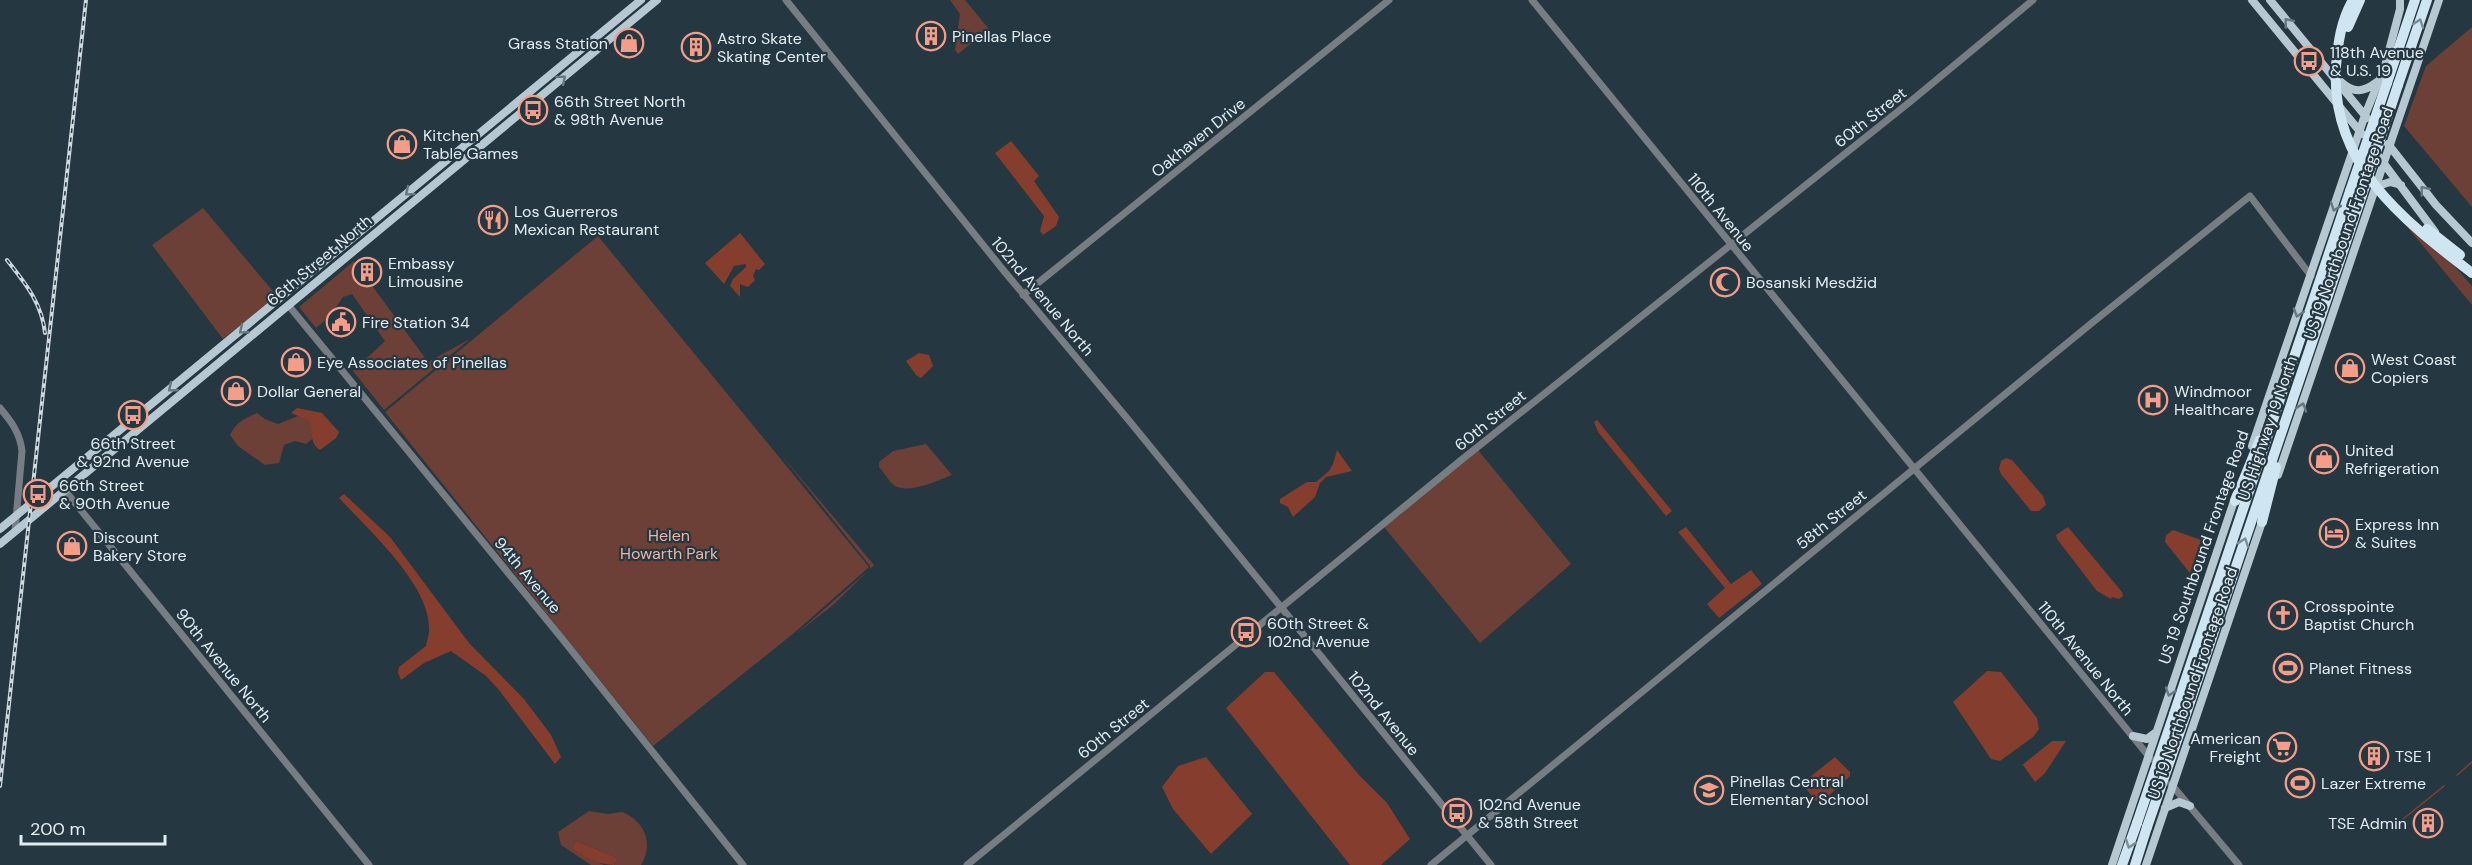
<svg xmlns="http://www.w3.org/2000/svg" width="2472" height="865" viewBox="0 0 2472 865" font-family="'DM Sans',sans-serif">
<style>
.green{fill:#6c4036}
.water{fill:#853e2e}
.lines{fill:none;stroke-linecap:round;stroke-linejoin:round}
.stream{stroke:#853e2e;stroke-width:1.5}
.tertiary{stroke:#767e83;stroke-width:7}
.primary{stroke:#b6c8d2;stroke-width:8}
.motorway{stroke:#cfe5f1;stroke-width:10}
.rail-casing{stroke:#cdd8df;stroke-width:4}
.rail{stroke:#253740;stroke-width:1.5;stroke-dasharray:4.5;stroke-linecap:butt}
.motorway-bridge{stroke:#cfe5f1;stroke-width:10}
.oneway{stroke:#667882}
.oneway2{stroke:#7a8e98}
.labels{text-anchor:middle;stroke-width:4.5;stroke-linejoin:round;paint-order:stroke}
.poi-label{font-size:16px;fill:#e2edf3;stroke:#253740;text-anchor:start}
.street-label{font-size:16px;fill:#e2edf3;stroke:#253740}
.park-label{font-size:16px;fill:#f3b2a2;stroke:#253740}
</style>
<rect width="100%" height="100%" fill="#253740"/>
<!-- green -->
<path class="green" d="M950 0H965L989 29 958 54 955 50 960 14Z
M2472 27V207L2404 126 2426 66Z
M2389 205 2431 240 2472 286V305Z
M203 208 277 296 223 339 152 245Z
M598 236 869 567 794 633 653 746 385 412Z
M354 261 428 362 470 339 384 410 353 371 385 341 352 294 343 297 330 316 316 328 299 307Z
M257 413 265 419 278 424 298 416 311 420 312 439 306 444 295 441 284 445 279 463 265 465 238 446 230 435C236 422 244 419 257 413Z
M926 444 952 475C939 480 910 494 895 486 890 483 884 472 879 467V462L893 451Z
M1478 450 1571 564 1480 643 1384 527Z
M778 451 874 565 872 567 833 605 796 634 870 569V566Z
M589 811 608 814 622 812C645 821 654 844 641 865H614L618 858 576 841 572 849 604 865H591L561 845 558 832Z"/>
<!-- water -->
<path class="water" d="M1011 141 1039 176 1034 181 1059 217 1056 226 1043 235 1040 231 1044 216 995 153Z
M740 233 765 264 759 270 756 269 753 276 755 280 748 287 740 284V297L730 286 733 279 746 267V264L734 266 724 284 705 263Z
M919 353 929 355 933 366 921 378 916 375 906 361Z
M297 408 322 413 339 432 336 438 320 450C310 444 312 431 310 421L291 413Z
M1597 420 1672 511 1666 516 1598 432 1594 422Z
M1337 450 1352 471 1326 477 1320 483 1315 497 1293 517 1288 507 1280 503V499L1307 482H1316L1329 471 1333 464Z
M2006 458 2012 460 2043 496 2046 505 2039 511H2031L2001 474 1999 469 2001 461Z
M344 494 390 537 469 643 524 699 551 735 561 757 555 764 499 690 486 676 451 651 424 663 401 680 398 673 399 667 426 646C427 640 430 633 429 627 429 584 367 528 339 498Z
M1686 527 1731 584 1751 570 1762 584 1719 618 1707 604 1725 588 1678 532Z
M2068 527 2122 592 2123 596 2119 599 2112 597 2111 599 2097 591 2057 539 2056 535Z
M2173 530 2201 540 2190 573 2165 542 2166 535Z
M1987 671 2001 672 2037 718 2039 729 2033 737 2000 761 1991 759 1953 702Z
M1265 672H1274L1359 775 1387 803 1410 839 1381 865H1350L1226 708Z
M2052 741H2066L2045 773 2035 782 2023 765 2021 766Z
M1206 757 1252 814 1211 854 1173 809 1162 787 1178 766Z
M1835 757 1850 772V776L1822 802 1816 801 1803 785 1805 781Z
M576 841 618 858 614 865C597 865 586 856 572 849Z"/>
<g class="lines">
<!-- stream -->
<path class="stream" d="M2457 775 2472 762
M2397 824 2444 786"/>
<!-- tertiary -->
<path class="tertiary" d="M786 0 1004 271 1131 423 1491 865
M1532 0 2151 759
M1023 295 1389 0
M289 306 560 636 743 865
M0 408C11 421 20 433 22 451L15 531
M58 482 369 865
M2171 784 2239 865
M967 865 1460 461 1911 101 2033 0
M1431 865 2093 322 2250 196 2311 276"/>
<!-- primary -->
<path class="primary" d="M2252 0 2362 134
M2270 0 2367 118
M2341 82C2354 94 2364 92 2377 82
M2388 144 2436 205 2472 243
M2373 149 2435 232
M2375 187 2390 182 2401 185
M2252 446 2365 115 2385 66 2400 9V0
M2278 475 2439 0
M0 529 641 0
M0 544 657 0
M2133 736 2147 739 2155 733
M2165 808 2179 802 2190 806
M2112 865 2236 495
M2146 865 2264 516"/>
<!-- motorway -->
<path class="motorway" d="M2348 27 2360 0
M2387 83 2415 0
M2398 85 2427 0
M2235 501 2260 440
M2262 522 2276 467
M2174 714 2350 191
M2185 717 2362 195
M2122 865 2137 823
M2135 865 2147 827"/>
<!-- rail casing -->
<g class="rail-casing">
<path id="rail" d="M7 260C25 283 42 303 45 333
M0 786 86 0"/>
</g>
<!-- rail -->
<use href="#rail" class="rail"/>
<!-- motorway-bridge -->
<path class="motorway-bridge" d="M2353 0C2341 20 2338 43 2336 66 2330 164 2402 219 2472 273
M2350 191 2387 83
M2362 195 2398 85
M2427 229 2460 255
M2137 823 2174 714
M2147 827 2185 717"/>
</g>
<!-- one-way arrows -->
<defs><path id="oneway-chevron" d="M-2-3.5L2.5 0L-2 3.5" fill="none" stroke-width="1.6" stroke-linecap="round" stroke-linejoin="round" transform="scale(1.5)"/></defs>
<g class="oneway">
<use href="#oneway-chevron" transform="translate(2288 22) rotate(-129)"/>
<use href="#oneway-chevron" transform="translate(562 79) rotate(-40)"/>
<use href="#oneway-chevron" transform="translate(2424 190) rotate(-129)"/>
<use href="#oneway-chevron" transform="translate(409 192) rotate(140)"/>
<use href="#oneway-chevron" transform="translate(2335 207) rotate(109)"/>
<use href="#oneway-chevron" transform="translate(2298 313) rotate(108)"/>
<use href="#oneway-chevron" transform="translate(243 330) rotate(141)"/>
<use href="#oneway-chevron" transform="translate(172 388) rotate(141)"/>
<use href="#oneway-chevron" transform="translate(2302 407) rotate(-71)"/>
<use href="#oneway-chevron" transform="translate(2170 692) rotate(109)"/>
</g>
<g class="oneway2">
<use href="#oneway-chevron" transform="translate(2419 23) rotate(-71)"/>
<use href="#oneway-chevron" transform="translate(2244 542) rotate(-71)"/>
<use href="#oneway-chevron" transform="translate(2130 844) rotate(109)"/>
</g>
<!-- icons -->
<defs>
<g id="building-ring" transform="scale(1.5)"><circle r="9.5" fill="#253740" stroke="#f49e89" stroke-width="1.5"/><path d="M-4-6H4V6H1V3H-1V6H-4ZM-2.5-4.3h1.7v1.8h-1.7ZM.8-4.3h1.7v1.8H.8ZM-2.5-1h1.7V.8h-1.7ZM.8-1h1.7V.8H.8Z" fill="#f49e89"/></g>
<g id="shop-ring" transform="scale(1.5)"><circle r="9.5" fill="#253740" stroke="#f49e89" stroke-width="1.5"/><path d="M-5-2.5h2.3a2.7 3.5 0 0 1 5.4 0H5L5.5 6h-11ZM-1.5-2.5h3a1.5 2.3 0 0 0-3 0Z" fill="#f49e89"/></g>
<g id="bus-ring" transform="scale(1.5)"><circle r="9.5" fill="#253740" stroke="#f49e89" stroke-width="1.5"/><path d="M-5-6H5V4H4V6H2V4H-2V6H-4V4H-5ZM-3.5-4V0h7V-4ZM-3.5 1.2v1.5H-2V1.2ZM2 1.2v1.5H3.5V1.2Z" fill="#f49e89"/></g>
<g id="restaurant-ring" transform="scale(1.5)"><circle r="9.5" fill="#253740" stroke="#f49e89" stroke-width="1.5"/><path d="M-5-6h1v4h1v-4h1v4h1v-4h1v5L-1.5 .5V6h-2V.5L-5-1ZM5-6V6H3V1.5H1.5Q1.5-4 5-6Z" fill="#f49e89"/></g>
<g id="mosque-ring" transform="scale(1.5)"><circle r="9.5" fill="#253740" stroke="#f49e89" stroke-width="1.5"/><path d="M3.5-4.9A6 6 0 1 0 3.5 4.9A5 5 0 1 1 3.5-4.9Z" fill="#f49e89"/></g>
<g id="civic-ring" transform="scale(1.5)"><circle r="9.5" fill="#253740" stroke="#f49e89" stroke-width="1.5"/><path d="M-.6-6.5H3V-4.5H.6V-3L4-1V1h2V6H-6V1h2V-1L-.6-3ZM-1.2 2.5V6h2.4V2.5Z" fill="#f49e89"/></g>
<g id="hospital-ring" transform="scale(1.5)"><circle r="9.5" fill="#253740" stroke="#f49e89" stroke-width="1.5"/><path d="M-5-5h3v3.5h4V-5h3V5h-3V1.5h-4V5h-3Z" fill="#f49e89"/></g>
<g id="hotel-ring" transform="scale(1.5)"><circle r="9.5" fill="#253740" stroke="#f49e89" stroke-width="1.5"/><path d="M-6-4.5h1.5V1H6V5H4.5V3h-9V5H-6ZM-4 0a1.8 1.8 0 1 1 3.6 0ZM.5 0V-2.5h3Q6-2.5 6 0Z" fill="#f49e89"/></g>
<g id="church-ring" transform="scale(1.5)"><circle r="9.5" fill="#253740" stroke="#f49e89" stroke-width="1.5"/><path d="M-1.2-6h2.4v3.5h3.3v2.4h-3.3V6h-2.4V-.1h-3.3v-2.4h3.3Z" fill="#f49e89"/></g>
<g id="stadium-ring" transform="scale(1.5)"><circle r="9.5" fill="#253740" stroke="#f49e89" stroke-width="1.5"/><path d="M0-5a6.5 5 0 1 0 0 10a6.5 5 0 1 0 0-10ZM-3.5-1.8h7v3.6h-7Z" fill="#f49e89"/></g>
<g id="supermarket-ring" transform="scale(1.5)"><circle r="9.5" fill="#253740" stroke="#f49e89" stroke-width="1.5"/><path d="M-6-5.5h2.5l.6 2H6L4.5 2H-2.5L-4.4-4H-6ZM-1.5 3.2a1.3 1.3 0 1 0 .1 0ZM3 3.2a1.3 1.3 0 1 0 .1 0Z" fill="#f49e89"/></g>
<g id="school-ring" transform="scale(1.5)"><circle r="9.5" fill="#253740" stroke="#f49e89" stroke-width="1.5"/><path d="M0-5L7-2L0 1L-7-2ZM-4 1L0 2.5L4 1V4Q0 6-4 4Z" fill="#f49e89"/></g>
</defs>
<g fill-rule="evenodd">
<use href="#building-ring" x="931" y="36"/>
<use href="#shop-ring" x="629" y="43"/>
<use href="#building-ring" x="696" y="47"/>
<use href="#bus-ring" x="2309" y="61"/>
<use href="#bus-ring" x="533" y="110"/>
<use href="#shop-ring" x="402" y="144"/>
<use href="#restaurant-ring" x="493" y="220"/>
<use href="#building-ring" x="367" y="272"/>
<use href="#mosque-ring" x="1725" y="282"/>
<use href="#civic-ring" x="341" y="322"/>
<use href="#shop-ring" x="296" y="362"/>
<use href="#shop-ring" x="2350" y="368"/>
<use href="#shop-ring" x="236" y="391"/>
<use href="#hospital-ring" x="2153" y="400"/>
<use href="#bus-ring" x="133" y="415"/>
<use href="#shop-ring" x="2324" y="459"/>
<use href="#bus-ring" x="38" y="494"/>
<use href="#hotel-ring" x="2334" y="533"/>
<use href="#shop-ring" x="72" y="546"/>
<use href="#church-ring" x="2283" y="615"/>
<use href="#bus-ring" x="1246" y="632"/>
<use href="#stadium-ring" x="2288" y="668"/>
<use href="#supermarket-ring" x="2282" y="747"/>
<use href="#building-ring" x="2374" y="756"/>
<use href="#stadium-ring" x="2300" y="783"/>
<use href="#school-ring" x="1709" y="790"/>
<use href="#bus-ring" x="1457" y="813"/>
<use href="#building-ring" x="2428" y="823"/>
</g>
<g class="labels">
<!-- poi labels -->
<g class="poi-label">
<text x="952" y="42">Pinellas Place</text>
<text x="717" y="44">Astro Skate<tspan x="717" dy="18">Skating Center</tspan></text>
<text x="608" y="49" text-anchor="end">Grass Station</text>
<text x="2330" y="58">118th Avenue<tspan x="2330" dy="18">&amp; U.S. 19</tspan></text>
<text x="554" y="107">66th Street North<tspan x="554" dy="18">&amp; 98th Avenue</tspan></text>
<text x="423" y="141">Kitchen<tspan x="423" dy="18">Table Games</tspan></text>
<text x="514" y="217">Los Guerreros<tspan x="514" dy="18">Mexican Restaurant</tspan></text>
<text x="388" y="269">Embassy<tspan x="388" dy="18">Limousine</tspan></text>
<text x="1746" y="288">Bosanski Mesdžid</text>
<text x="362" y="328">Fire Station 34</text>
<text x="2371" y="365">West Coast<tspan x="2371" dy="18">Copiers</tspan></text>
<text x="317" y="368">Eye Associates of Pinellas</text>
<text x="257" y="397">Dollar General</text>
<text x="2174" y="397">Windmoor<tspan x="2174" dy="18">Healthcare</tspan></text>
<text x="133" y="449" text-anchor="middle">66th Street<tspan x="133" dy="18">&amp; 92nd Avenue</tspan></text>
<text x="2345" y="456">United<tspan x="2345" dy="18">Refrigeration</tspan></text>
<text x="59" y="491">66th Street<tspan x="59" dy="18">&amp; 90th Avenue</tspan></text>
<text x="2355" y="530">Express Inn<tspan x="2355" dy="18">&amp; Suites</tspan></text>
<text x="93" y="543">Discount<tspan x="93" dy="18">Bakery Store</tspan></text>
<text x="2304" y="612">Crosspointe<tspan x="2304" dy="18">Baptist Church</tspan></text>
<text x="1267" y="629">60th Street &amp;<tspan x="1267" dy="18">102nd Avenue</tspan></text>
<text x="2309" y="674">Planet Fitness</text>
<text x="2261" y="744" text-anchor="end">American<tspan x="2261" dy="18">Freight</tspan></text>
<text x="2395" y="762">TSE 1</text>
<text x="1730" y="787">Pinellas Central<tspan x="1730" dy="18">Elementary School</tspan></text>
<text x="2321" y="789">Lazer Extreme</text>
<text x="1478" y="810">102nd Avenue<tspan x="1478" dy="18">&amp; 58th Street</tspan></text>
<text x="2407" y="829" text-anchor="end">TSE Admin</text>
</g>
<!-- street labels -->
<g class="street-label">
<text transform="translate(1870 117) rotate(-38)" y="6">60th Street</text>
<text transform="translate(1198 137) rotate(-39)" y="6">Oakhaven Drive</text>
<text transform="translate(1721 212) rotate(51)" y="6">110th Avenue</text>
<text transform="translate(2348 223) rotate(-71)" y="6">US 19 Northbound Frontage Road</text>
<text transform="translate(319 260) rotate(-40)" y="6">66th Street North</text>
<text transform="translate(1043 296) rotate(50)" y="6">102nd Avenue North</text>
<text transform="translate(1490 420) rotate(-39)" y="6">60th Street</text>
<text transform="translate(2267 428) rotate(-71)" y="6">US Highway 19 North</text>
<text transform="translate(1831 519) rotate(-39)" y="6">58th Street</text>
<text transform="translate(2203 547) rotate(-71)" y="6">US 19 Southbound Frontage Road</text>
<text transform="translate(528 575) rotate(50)" y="6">94th Avenue</text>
<text transform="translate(2086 658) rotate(51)" y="6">110th Avenue North</text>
<text transform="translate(224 665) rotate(51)" y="6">90th Avenue North</text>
<text transform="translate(2192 683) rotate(-71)" y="6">US 19 Northbound Frontage Road</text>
<text transform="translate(1384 713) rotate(51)" y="6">102nd Avenue</text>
<text transform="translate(1113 728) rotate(-39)" y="6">60th Street</text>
</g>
<!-- park labels -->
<g class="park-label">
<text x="669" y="541">Helen<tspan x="669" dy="18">Howarth Park</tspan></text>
</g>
</g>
<!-- scale -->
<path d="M21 835v9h144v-9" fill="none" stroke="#e2edf3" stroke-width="3"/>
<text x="30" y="835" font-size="18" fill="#e2edf3" stroke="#253740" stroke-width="4.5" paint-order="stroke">200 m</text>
</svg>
